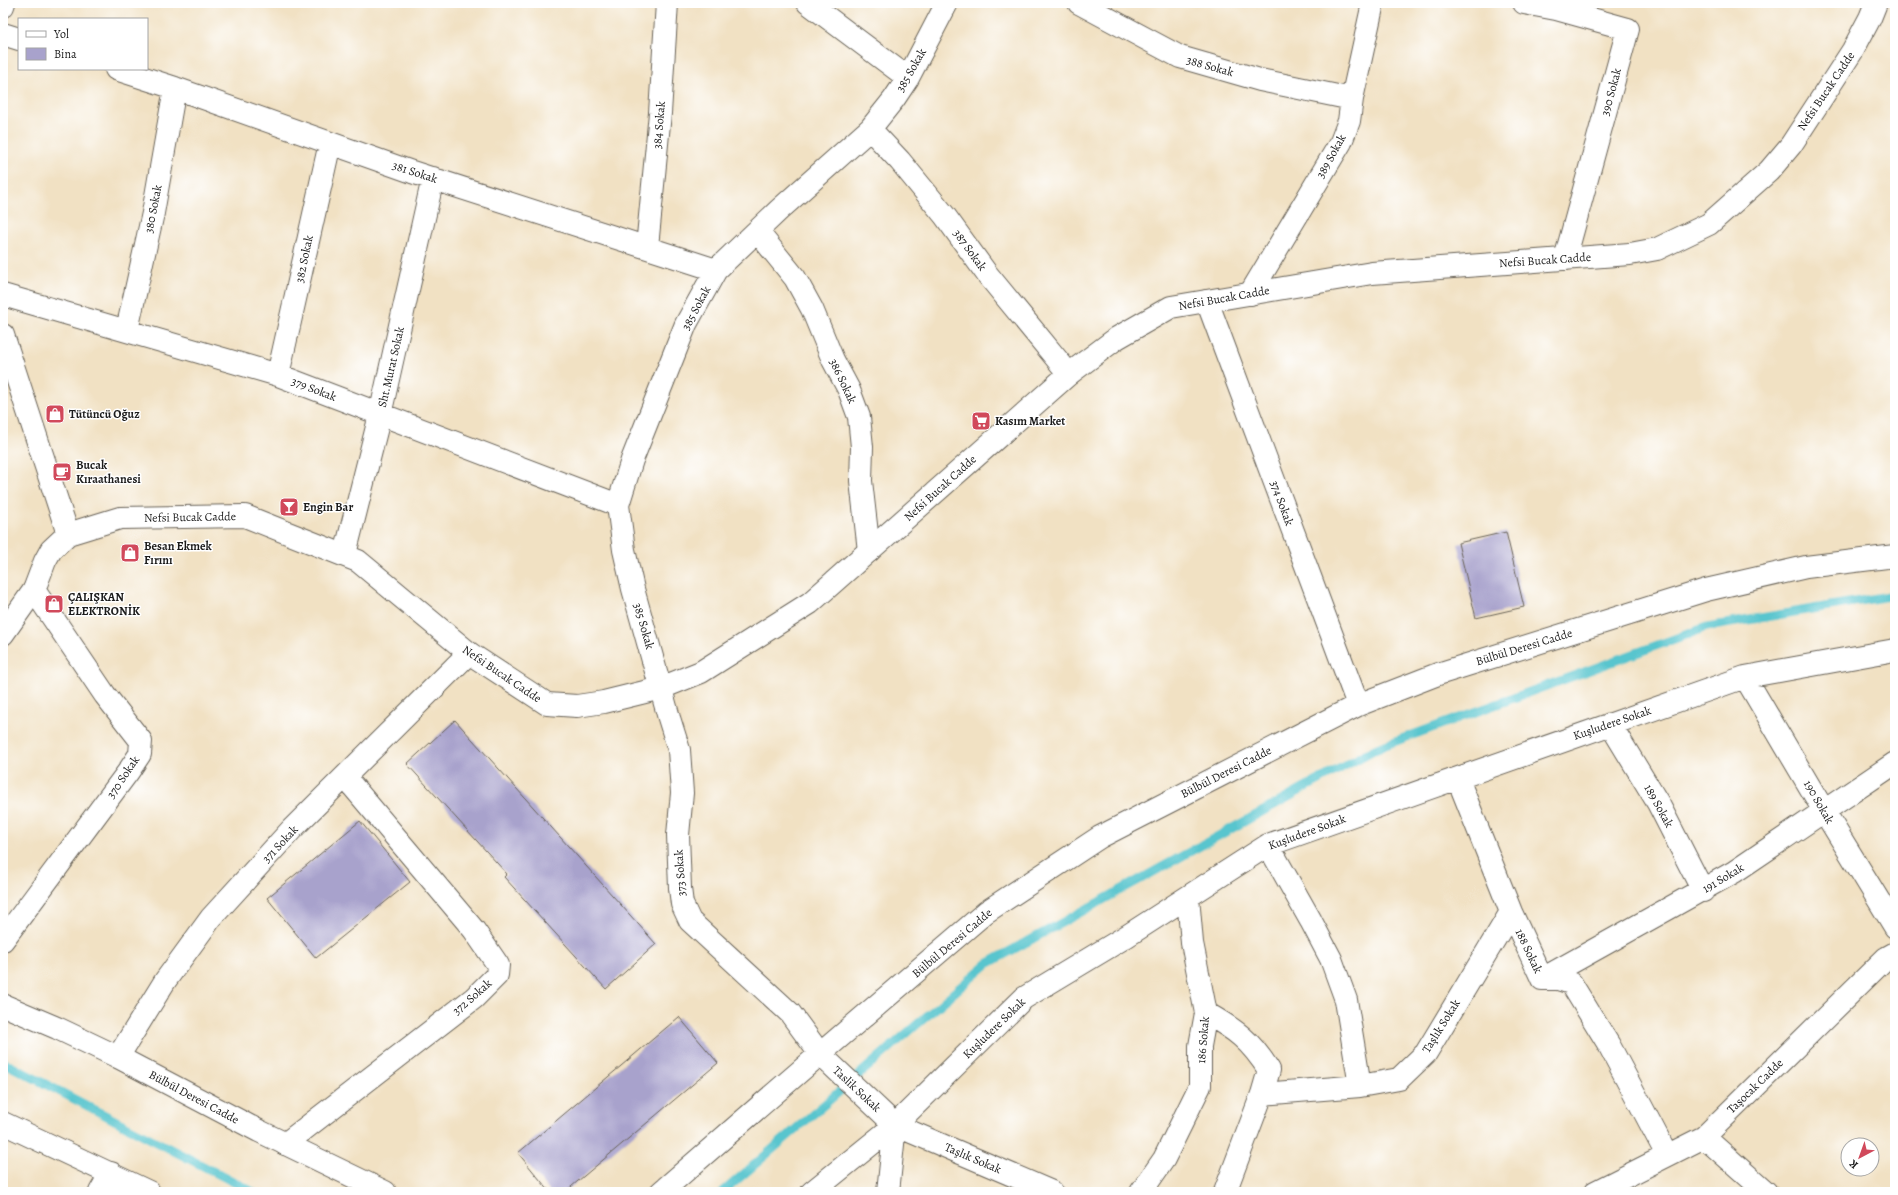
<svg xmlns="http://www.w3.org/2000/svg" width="1898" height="1195" viewBox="0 0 1898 1195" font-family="Alegreya,serif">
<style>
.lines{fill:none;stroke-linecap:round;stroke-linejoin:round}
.stream{stroke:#58c5ce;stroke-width:9}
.building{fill:#a8a2cc}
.minor-casing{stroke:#676156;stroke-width:24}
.tertiary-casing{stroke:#676156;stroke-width:24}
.minor{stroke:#fff;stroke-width:22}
.tertiary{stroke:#fff;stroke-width:22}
.labels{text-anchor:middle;stroke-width:3;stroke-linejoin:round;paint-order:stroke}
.street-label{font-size:12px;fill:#1c1c1c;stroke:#fff}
.poi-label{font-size:12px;font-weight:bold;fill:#1c1c1c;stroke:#fff;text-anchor:start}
</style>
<rect width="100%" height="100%" fill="#fff"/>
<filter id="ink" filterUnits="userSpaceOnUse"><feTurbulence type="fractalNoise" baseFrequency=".025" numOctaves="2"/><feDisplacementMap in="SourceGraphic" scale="8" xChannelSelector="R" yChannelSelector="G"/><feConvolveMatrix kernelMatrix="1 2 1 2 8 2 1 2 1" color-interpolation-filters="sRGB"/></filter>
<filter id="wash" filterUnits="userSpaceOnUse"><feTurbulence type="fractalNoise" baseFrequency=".012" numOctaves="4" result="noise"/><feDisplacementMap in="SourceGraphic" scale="16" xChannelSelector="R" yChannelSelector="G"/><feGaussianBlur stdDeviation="0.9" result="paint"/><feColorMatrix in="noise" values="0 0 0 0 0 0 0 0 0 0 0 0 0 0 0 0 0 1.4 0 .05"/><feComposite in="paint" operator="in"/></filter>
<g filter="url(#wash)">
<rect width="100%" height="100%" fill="#f1e1c3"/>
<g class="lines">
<!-- stream -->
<path class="stream" d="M3 1062 253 1192
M723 1192 987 964 1377 748 1707 627 1895 595"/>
</g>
<g id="blocks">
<!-- building -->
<path class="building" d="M1506 532 1524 607 1476 618 1458 543Z
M455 720 656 944 606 989 504 877 507 874 407 764Z
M360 821 410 882 316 958 267 898Z
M679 1017 718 1063 565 1192H550L518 1153Z"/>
</g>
</g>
<g filter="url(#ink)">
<use href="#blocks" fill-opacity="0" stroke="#676156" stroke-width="1"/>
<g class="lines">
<!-- minor casing -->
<g class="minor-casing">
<path id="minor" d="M808 3 908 78
M947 3 908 78 894 99 870 129 779 210 716 270 686 324 632 460 618 505 624 550 633 589 669 718 679 750 682 793 678 835 680 888 682 904 690 921 790 1013 820 1054 895 1125 1052 1192
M1079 3 1180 57 1260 80 1352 99
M1524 3 1556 9 1628 29 1565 259
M3 34 19 39
M116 69 175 88 412 172 716 270
M870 129 900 161 945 216 987 274 1069 374
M757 231 795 278 812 309 833 360 849 390 859 417 862 447 861 481 869 551
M647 247 660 113 667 3
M1250 294 1341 142 1349 121 1352 99 1373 3
M3 295 278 375 618 505
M1207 301 1358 705
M127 330 153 213 175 88
M278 375 330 143
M345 554 380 415 433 178
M1745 677 1824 811 1895 927
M1610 724 1658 803 1703 891
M1458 779 1511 912 1542 979
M1268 845 1311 921 1331 959 1346 1000 1360 1086
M3 940 128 772 140 754 141 741 105 695 34 590
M1542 979 1734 872 1895 763
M1542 979H1558L1571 983 1609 1045 1667 1155
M1206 1013C1236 1030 1250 1040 1269 1070L1262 1094
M118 1057 165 981 211 918 292 829 469 653
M1704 1137 1766 1192
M285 1144 474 998 497 975 498 965 474 930 345 777
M100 1192 111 1173
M661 1192 820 1054 986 912 1100 837 1358 705 1438 674 1706 590 1806 567 1895 556
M812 1192 895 1125 1024 998 1127 936 1268 845 1745 677 1895 650
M888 1192 895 1125
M1141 1192 1164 1159 1200 1086V1046L1206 1013 1192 943 1188 897
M1225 1192 1262 1094 1360 1086 1399 1079 1426 1053 1511 912
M1595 1192 1704 1137 1886 958 1895 953"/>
</g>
<!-- tertiary casing -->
<g class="tertiary-casing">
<path id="tertiary" d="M3 6 4 3
M3 335 68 534
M3 634 34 590 45 561 51 550 68 534 120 518 245 516 358 561 469 653 547 704 577 706 604 702 661 688 701 672 810 603 1069 374 1117 338 1171 307 1372 273 1630 254 1657 249 1709 224 1769 171 1791 145 1853 50 1870 18 1876 3
M3 1005 57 1028 118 1057 259 1131 385 1192
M3 1123 149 1192"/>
</g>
<!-- minor -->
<use href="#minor" class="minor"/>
<!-- tertiary -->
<use href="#tertiary" class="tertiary"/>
</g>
</g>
<!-- icons -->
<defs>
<g id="shop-square" transform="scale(1)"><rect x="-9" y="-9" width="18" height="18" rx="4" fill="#d1495b" stroke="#fff"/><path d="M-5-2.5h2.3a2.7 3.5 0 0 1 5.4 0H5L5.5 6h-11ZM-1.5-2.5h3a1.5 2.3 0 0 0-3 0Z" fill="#fff"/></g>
<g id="supermarket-square" transform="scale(1)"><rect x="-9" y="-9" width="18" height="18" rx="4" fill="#d1495b" stroke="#fff"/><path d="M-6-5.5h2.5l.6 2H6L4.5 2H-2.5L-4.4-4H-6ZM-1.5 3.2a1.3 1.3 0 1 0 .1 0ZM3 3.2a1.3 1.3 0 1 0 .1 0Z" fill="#fff"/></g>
<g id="cafe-square" transform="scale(1)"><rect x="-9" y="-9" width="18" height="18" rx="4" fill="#d1495b" stroke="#fff"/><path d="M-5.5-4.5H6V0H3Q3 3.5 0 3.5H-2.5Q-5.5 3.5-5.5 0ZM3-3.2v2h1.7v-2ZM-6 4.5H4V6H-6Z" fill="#fff"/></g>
<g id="bar-square" transform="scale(1)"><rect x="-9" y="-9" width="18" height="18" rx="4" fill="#d1495b" stroke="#fff"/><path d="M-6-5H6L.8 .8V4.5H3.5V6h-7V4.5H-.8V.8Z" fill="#fff"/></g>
</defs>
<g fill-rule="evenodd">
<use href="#shop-square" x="55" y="414"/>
<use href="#supermarket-square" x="981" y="421"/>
<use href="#cafe-square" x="62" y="472"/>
<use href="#bar-square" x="289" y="507"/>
<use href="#shop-square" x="130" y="553"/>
<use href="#shop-square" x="54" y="604"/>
</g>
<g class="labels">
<!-- street labels -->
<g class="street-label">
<text transform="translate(1210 66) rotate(16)" y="4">388 Sokak</text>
<text transform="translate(911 70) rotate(-60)" y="4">385 Sokak</text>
<text transform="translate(1826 91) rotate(-56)" y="4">Nefsi Bucak Cadde</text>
<text transform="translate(1611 92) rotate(-75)" y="4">390 Sokak</text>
<text transform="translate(659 125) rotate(-85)" y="4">384 Sokak</text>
<text transform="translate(1331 156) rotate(-61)" y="4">389 Sokak</text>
<text transform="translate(415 172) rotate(18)" y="4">381 Sokak</text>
<text transform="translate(153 209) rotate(-79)" y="4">380 Sokak</text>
<text transform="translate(970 250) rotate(54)" y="4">387 Sokak</text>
<text transform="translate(304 259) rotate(-78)" y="4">382 Sokak</text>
<text transform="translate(1545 260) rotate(-4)" y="4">Nefsi Bucak Cadde</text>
<text transform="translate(1224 298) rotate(-10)" y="4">Nefsi Bucak Cadde</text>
<text transform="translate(696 308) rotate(-62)" y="4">385 Sokak</text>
<text transform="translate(391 367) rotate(-77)" y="4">Sht.Murat Sokak</text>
<text transform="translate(843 381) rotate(65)" y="4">386 Sokak</text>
<text transform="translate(314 389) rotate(21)" y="4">379 Sokak</text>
<text transform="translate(940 488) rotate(-42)" y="4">Nefsi Bucak Cadde</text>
<text transform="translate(1282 503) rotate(70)" y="4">374 Sokak</text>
<text transform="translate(190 517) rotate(-1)" y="4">Nefsi Bucak Cadde</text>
<text transform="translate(644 626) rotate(74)" y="4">385 Sokak</text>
<text transform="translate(1524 647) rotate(-17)" y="4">Bülbül Deresi Cadde</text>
<text transform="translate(502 674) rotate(34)" y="4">Nefsi Bucak Cadde</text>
<text transform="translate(1612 723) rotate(-19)" y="4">Kuşludere Sokak</text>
<text transform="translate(1226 772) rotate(-27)" y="4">Bülbül Deresi Cadde</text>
<text transform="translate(123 777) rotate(-56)" y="4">370 Sokak</text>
<text transform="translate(1819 802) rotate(60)" y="4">190 Sokak</text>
<text transform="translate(1659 806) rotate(61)" y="4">189 Sokak</text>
<text transform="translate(1307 832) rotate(-20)" y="4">Kuşludere Sokak</text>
<text transform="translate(280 844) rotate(-47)" y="4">371 Sokak</text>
<text transform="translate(680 873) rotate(-94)" y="4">373 Sokak</text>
<text transform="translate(1723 878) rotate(-31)" y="4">191 Sokak</text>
<text transform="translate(952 943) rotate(-40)" y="4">Bülbül Deresi Cadde</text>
<text transform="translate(1529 951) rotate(65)" y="4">188 Sokak</text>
<text transform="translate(472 997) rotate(-41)" y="4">372 Sokak</text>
<text transform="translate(1441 1026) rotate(-58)" y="4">Taşlık Sokak</text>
<text transform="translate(994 1028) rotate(-44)" y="4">Kuşludere Sokak</text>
<text transform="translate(1203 1040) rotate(-85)" y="4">186 Sokak</text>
<text transform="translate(1755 1086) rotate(-44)" y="4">Taşocak Cadde</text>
<text transform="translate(857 1089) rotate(43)" y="4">Taslik Sokak</text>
<text transform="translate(194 1097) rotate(28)" y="4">Bülbül Deresi Cadde</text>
<text transform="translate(973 1158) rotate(23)" y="4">Taşlık Sokak</text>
</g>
<!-- poi labels -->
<g class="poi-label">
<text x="69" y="418">Tütüncü Oğuz</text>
<text x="995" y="425">Kasım Market</text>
<text x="76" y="469">Bucak<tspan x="76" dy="14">Kıraathanesi</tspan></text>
<text x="303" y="511">Engin Bar</text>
<text x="144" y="550">Besan Ekmek<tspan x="144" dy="14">Fırını</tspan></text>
<text x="68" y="601">ÇALIŞKAN<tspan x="68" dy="14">ELEKTRONİK</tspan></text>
</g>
</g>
<!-- margin -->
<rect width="1898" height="1195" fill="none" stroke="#fff" stroke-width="16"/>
<!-- legend -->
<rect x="18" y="18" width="130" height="52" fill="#ffffff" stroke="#a4a4a4"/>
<rect x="26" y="31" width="20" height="6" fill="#ffffff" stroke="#a4a4a4"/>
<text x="54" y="38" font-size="12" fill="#1c1c1c">Yol</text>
<rect x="26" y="48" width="20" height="12" fill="#a8a2cc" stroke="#a4a4a4"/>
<text x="54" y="58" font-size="12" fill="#1c1c1c">Bina</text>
<!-- north arrow -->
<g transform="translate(1860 1157) rotate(221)"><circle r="19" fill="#ffffff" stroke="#a4a4a4"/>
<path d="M0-3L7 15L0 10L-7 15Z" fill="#d1495b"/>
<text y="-6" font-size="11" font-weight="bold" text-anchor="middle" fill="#1c1c1c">K</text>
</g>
</svg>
